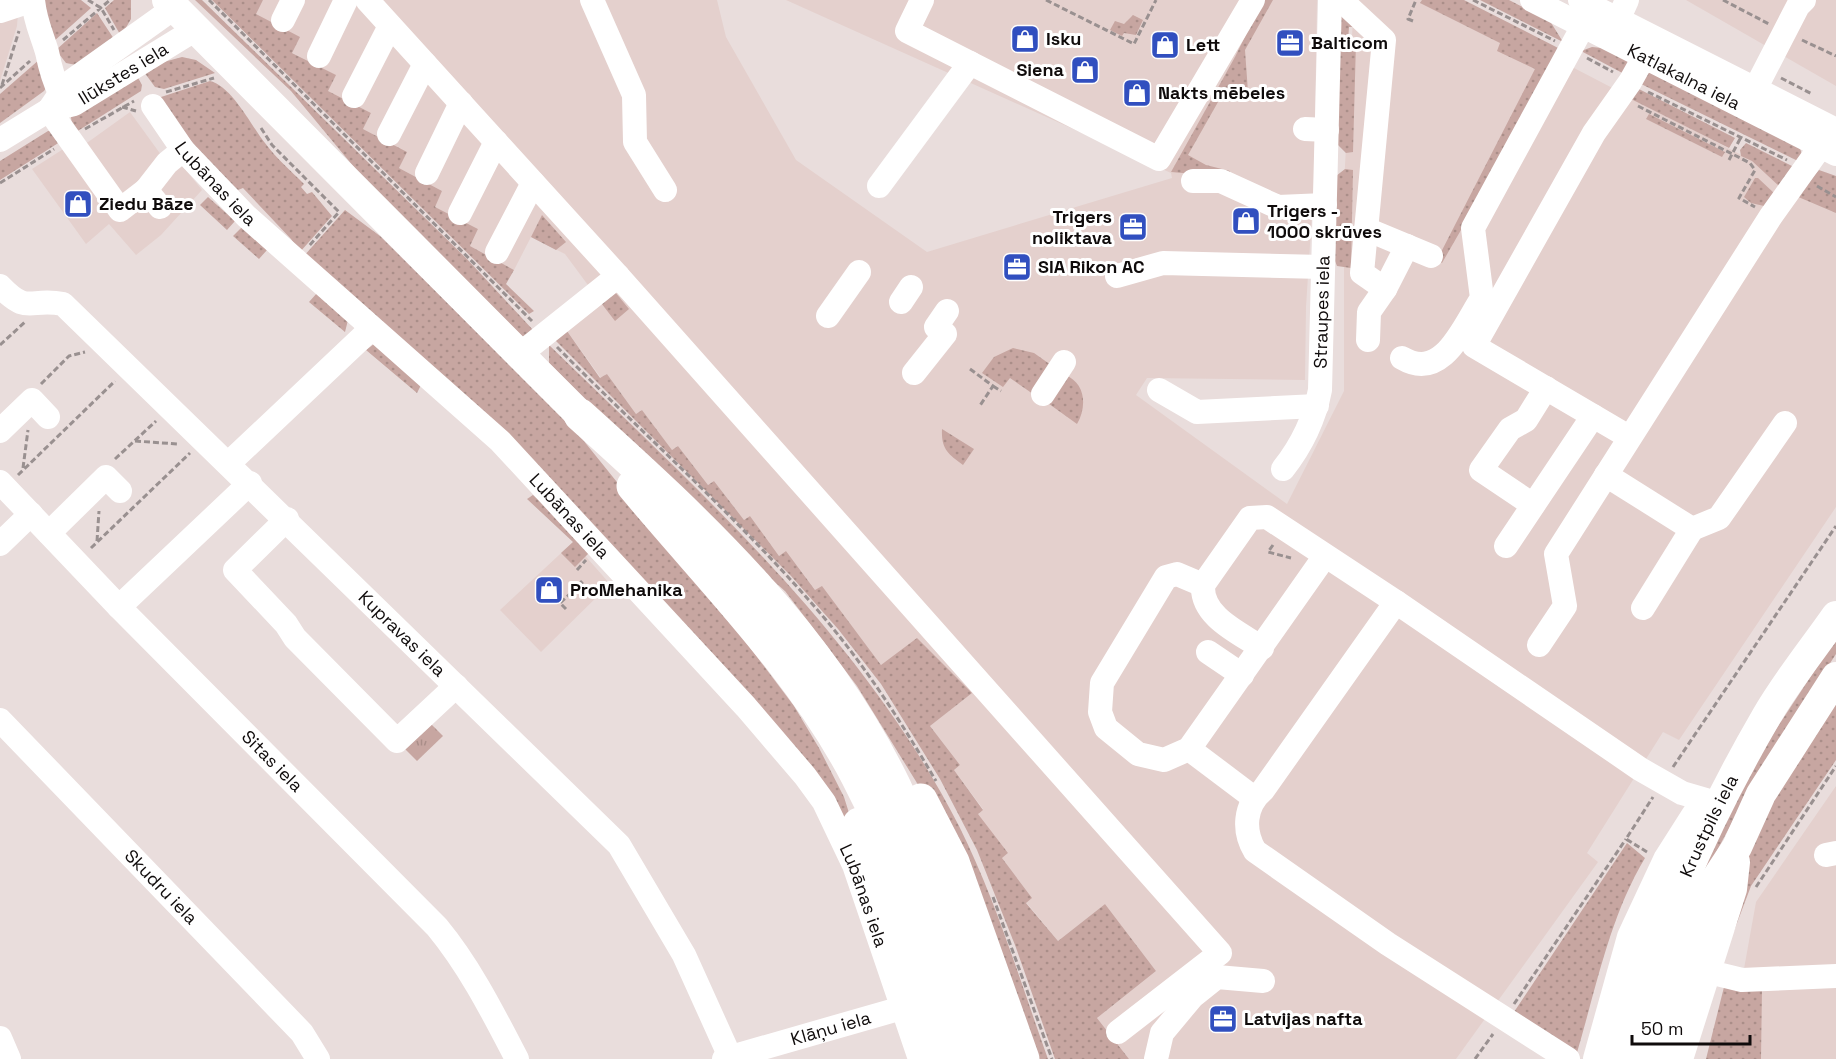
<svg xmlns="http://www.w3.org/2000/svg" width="1836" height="1059" viewBox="0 0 1836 1059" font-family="'Space Grotesk',sans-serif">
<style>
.built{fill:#e4d0cd}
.grass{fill:url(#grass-dots)}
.park{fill:url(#park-tufts)}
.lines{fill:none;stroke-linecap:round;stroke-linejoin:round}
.path{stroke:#999090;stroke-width:3;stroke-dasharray:6 3;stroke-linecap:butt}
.minor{stroke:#fff;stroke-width:24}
.major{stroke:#fff;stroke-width:30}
.highway{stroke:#fff;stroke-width:33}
.labels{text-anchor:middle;stroke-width:6;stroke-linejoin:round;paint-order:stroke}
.poi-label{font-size:18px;font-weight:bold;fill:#0f0b0b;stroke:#fff;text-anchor:start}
.street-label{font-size:18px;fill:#0f0b0b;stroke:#fff}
</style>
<defs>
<pattern id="grass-dots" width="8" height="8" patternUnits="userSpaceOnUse" patternTransform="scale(1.5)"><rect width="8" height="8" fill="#c7a6a1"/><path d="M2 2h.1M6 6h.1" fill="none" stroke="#aa8e89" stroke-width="1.8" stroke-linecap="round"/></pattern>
<pattern id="park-tufts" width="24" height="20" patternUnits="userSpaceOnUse" patternTransform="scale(1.5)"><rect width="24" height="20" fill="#c7a6a1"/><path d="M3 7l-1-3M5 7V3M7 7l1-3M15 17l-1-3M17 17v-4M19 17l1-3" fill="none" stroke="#aa8e89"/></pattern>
</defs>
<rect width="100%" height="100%" fill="#e9dddc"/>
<!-- built -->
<path class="built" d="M0 0H19L17 26 0 81Z
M263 0H717L726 37 796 160 927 252 1172 178 1171 173 786 0H1317L1314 182 1306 307 1305 380 1147 378 1136 395 1287 504 1344 391V184L1354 0H1443L1776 173 1836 201V507L1679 740 1663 732 1587 853 1598 862 1456 1059H1129L1097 1018 1156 971 1105 904 1058 941 1026 902 1031 897 1002 858 1008 853 977 814 983 809 954 770 960 765 930 726 971 693 881 665 822 587 816 591 786 551 779 556 750 516 744 520 714 481 708 485 678 446 672 450 642 410 636 414 607 374 601 378 567 331 602 304 565 254 531 237 514 270 470 246 478 229 434 207 442 191 399 168 406 152 363 129 371 113 327 91 335 75 291 52 299 37 255 14Z
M1686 0H1836V86Z
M130 112 172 170 181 164 202 190 161 235 136 255 109 224 86 244 32 169 79 139 84 145Z
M573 542 610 584 541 652 500 610Z
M1836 786V1059H1739L1742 980 1756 902Z"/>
<!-- grass -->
<path class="grass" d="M42 0H81L91 8 53 42Z
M114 0H131V19L121 36 105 8Z
M195 0H202L467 259 534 331 527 338 523 337 368 184 291 91Z
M212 0H263L256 14 300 37 292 53 336 75 328 91 371 113 363 129 407 152 399 168 442 191 435 207 478 229 470 246 514 270 506 284 534 311 529 314Z
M1263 0H1273L1245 50 1248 92 1232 89 1228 97 1222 95 1188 155 1206 165 1230 171V177L1171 172 1235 57Z
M1422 0H1464L1564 51 1442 263 1437 260 1535 69 1497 51 1500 43 1420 3Z
M1480 0H1509L1550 21 1563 42Z
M97 13 114 39 76 65 66 63 56 50Z
M1341 14 1355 27H1349L1348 41 1356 42 1353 152 1346 153 1336 143Z
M1133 15 1143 20 1136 35 1124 33 1122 36 1110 30 1115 21 1124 24Z
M1592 47 1602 48 1629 60 1628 76 1581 51Z
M182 57 196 60 215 73 164 89 155 87 144 72 160 63Z
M40 59 49 84 44 91 0 123V94Z
M1646 73H1651L1800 148 1802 155 1800 162 1637 82Z
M137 76 142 85 141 91 73 134 71 117Z
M210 81C232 86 252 127 265 143 276 158 291 171 304 184L301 187 307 194 312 192 332 216 300 252 291 239 243 188 238 190 184 139 161 103V97Z
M1635 87 1735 138 1729 148 1629 98Z
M1649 114 1725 152 1722 157 1646 119Z
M48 131H53L63 140 0 180V161Z
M1746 143 1796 168 1781 188 1752 161 1741 156 1740 150Z
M1345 169 1353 170 1351 268 1337 266 1335 261 1336 176Z
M1819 170 1836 176V213L1796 196Z
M1755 178H1758L1775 194 1764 206 1751 203 1744 197Z
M208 197 235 221 227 230 200 205Z
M345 210 380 236 575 430 745 641 794 706 819 748 844 797 883 922 830 793 303 257Z
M542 215 566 242 556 250 531 237Z
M242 227 267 250 259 259 233 236Z
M615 292 629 309 615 321 598 299Z
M317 293 348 320 345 332 309 302Z
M567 331 600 378 607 374 636 414 642 410 672 450 678 446 708 485 714 481 744 520 750 516 779 556 786 551 815 590 822 586 881 665 917 638 972 693 930 726 960 765 954 770 983 810 978 814 1008 853 1002 858 1032 898 1026 903 1058 941 1105 904 1156 971 1097 1018 1129 1059H1055L1015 945 977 850 940 779 881 684 838 629 791 576 555 340Z
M374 344 422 383 417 393 366 350Z
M549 345C701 493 861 635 959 826 996 900 1020 981 1048 1059H1032L938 817 857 686 785 591 748 559 549 363Z
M1013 348 1034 353 1051 365 1036 396 1010 378 1003 387 982 373 994 357Z
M1065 375C1086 383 1087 407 1077 424L1045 401Z
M942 429 974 449 963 465C948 454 941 449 942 429Z
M533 495 592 550 575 567 561 553 573 542 527 499Z
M1836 638V654L1759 772 1673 933 1708 854 1765 746Z
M1836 703V760L1751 886 1734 931C1740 887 1748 842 1771 803 1790 769 1814 737 1836 703Z
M1627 843 1645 858C1609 918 1596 989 1576 1056L1512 1015Z
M1725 983 1762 989 1761 1059H1706Z"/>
<!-- park -->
<path class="park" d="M428 721 443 736 417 761 402 746Z"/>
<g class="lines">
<!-- path -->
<path class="path" d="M88 0 101 8 114 30
M209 0 532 321
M1046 0 1134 44 1156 0
M1473 0 1555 41
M1723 0 1769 24
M1413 21 1408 19 1416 0
M63 40 110 0
M1802 40 1836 56
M1587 58 1613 72
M1781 78 1812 94
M2 85 19 31
M0 88 30 61
M166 92 214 78
M1648 92 1787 160
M1638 106 1750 163 1755 170 1739 198 1755 207
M122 107 136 111
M261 128 272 145 339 212 308 247
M85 129 134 101
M1729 160 1741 137
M0 183 54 149
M1817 186 1836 197
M0 345 25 322
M557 347C647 438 744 523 826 620 868 670 903 725 936 781
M970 369 993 386 979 407
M41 384 69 356 85 352
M993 386 1001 391
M135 441 178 444
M115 459 156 421
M23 468 28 430
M18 475 115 381
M97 541 99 511
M1273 545 1268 552 1291 558
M91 548 190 453
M577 570 586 560
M566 609 560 603 582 583 580 581
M1673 767 1836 526
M1647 852 1626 839 1653 797
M1756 887 1836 766
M993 897 1052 1059
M1514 1004 1626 839
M1475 1059 1493 1034"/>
<!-- minor -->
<g class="minor">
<path d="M33 0C35 21 41 32 47 52 50 67 53 79 60 93"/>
<path d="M367 0 618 276 1220 953 1118 1032"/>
<path d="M592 0 634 95 635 142 665 190"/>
<path d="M922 0 907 31 1159 159 1253 0"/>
<path d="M1341 0 1384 40 1362 273 1385 289"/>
<path id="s1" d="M1532 0 1836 154"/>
<path d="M1580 0 1836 130"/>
<path d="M0 11 33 0"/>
<path d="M283 20 293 0"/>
<path d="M1618 20 1627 0"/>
<path d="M319 56 346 0"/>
<path d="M354 96 390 26"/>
<path d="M1749 101 1798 6 1804 0"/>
<path id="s2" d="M153 106 183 150 246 216 500 441 746 707 805 776 824 802 854 865 920 1059"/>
<path d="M49 110 120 210 146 190 160 207"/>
<path d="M49 110 66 85 174 8"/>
<path d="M1305 129 1327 130"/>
<path d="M389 134 425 64"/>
<path id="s3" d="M0 140 49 110 74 104 196 29"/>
<path d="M427 173 461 103"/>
<path d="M1193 181H1221L1278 207 1325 205"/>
<path d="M879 186 970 63"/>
<path d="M146 190 167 163 183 150"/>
<path d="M460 213 496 142"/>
<path d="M1366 229 1431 256"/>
<path d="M497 252 533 183"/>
<path d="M1117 276 1163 263 1323 267"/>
<path id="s4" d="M0 286C29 316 29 297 63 304L619 845 684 955 731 1059"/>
<path d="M901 302 911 287"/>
<path d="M828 316 859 272"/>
<path d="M936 327 947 311"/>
<path d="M1368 340 1369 312 1385 289 1407 246"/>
<path d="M519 355 618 276"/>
<path d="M1402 358C1443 382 1463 327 1482 298L1473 228 1583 26"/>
<path d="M914 373 945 334"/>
<path d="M1159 390 1197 412 1317 406"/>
<path d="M1043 394 1064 362"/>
<path d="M0 431 32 400 48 417"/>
<path d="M1629 437 1474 346 1594 133 1630 82 1644 57"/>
<path d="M229 463 371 329"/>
<path id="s5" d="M1283 469C1302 445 1314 421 1320 390L1330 0"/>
<path d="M1606 475 1692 529 1643 608"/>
<path id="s6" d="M0 482 119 607 437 927C470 967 493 1013 517 1059"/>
<path d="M1533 505 1481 470 1510 429 1526 420 1546 388"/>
<path d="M287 519 235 570 286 624 295 638 397 741 456 686"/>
<path d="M1692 529 1719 518 1785 423"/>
<path d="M49 533 106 477 120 491"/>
<path d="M0 544 31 514"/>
<path d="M1506 546 1593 416"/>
<path d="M1203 585 1177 574 1166 577 1102 683 1100 712 1106 728 1138 754 1164 760 1189 749 1325 556"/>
<path d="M119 607 250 483"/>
<path d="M1539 645 1565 606 1556 554 1771 216 1821 146"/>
<path d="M1262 648C1240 633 1201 617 1203 585L1250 518 1267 517 1396 602"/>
<path d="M1208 652 1242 675"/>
<path id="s7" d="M0 720 302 1033 318 1059"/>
<path d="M1189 749 1254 798"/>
<path d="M1826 855 1836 853"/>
<path d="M1705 971 1742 980 1836 976"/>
<path d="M0 1038 9 1059"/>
<path id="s8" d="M724 1059 902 1008"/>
<path d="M1156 1059 1162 1033 1192 997 1217 977 1263 981"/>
<path d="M1568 1059 1388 944 1255 851C1243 831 1244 806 1263 790L1396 602 1640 769 1682 793 1706 800"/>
</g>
<!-- major -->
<g class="major">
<path d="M167 0 580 415"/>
<path d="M1598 1059 1632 937 1668 860 1696 816"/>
<path id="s9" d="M1626 1059C1652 938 1704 824 1766 717 1786 682 1813 649 1836 616"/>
<path d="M1653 1059 1680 965 1714 882 1737 847 1761 794 1836 677"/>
<path d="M1678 1059 1732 889 1735 862"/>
</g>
<!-- highway -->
<path class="highway" d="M580 415C702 525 822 636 895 787 936 874 964 968 996 1059
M633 486C711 580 800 667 857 776 904 866 933 964 966 1059
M921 800 953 862 1023 1059
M859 824 940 1059"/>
</g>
<!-- icons -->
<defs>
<g id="shop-square" transform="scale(1.5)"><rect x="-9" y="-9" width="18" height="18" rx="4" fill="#314fbf" stroke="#fff"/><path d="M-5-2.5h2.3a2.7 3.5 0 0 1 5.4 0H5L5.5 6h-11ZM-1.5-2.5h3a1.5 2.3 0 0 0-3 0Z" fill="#fff"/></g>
<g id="office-square" transform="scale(1.5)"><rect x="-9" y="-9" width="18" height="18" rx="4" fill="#314fbf" stroke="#fff"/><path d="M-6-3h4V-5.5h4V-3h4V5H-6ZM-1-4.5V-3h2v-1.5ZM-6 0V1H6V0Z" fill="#fff"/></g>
</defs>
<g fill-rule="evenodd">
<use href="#shop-square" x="1025" y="39"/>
<use href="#office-square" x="1290" y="43"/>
<use href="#shop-square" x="1165" y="45"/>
<use href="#shop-square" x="1085" y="70"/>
<use href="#shop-square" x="1137" y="93"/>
<use href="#shop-square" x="78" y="204"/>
<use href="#shop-square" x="1246" y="221"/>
<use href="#office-square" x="1133" y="227"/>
<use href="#office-square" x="1017" y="267"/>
<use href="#shop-square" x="549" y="590"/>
<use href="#office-square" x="1223" y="1019"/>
</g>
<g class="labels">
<!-- poi labels -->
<g class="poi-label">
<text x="1046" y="45">Isku</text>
<text x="1311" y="49">Balticom</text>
<text x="1186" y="51">Lett</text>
<text x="1064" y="76" text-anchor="end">Siena</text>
<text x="1158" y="99">Nakts mēbeles</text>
<text x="99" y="210">Ziedu Bāze</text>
<text x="1267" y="217">Trigers -<tspan x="1267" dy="21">1000 skrūves</tspan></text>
<text x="1112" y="223" text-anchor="end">Trigers<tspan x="1112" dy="21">noliktava</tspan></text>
<text x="1038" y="273">SIA Rikon AC</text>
<text x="570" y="596">ProMehanika</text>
<text x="1244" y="1025">Latvijas nafta</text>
</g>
<!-- street labels -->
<g class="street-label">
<text dy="6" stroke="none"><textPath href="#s3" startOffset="141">Ilūkstes iela</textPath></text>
<text dy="6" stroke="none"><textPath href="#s1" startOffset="170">Katlakalna iela</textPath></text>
<text dy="6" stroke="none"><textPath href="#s2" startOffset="100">Lubānas iela</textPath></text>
<text dy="6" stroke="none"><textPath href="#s5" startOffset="166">Straupes iela</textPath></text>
<text dy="6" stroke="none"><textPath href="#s2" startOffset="586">Lubānas iela</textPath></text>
<text dy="6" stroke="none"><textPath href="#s4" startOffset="542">Kupravas iela</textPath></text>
<text dy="6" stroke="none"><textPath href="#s6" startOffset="390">Sitas iela</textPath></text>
<text dy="6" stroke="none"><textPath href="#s9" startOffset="248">Krustpils iela</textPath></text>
<text dy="6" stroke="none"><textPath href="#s7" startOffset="232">Skudru iela</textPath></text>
<text dy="6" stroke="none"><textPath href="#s2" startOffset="1071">Lubānas iela</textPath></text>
<text dy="6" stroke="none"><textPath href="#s8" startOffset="111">Klāņu iela</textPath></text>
</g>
</g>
<!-- scale -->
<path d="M1632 1035v9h118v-9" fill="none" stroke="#0f0b0b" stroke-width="3"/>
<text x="1641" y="1035" font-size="18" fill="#0f0b0b" stroke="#ffffff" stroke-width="4.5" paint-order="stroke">50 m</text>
</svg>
